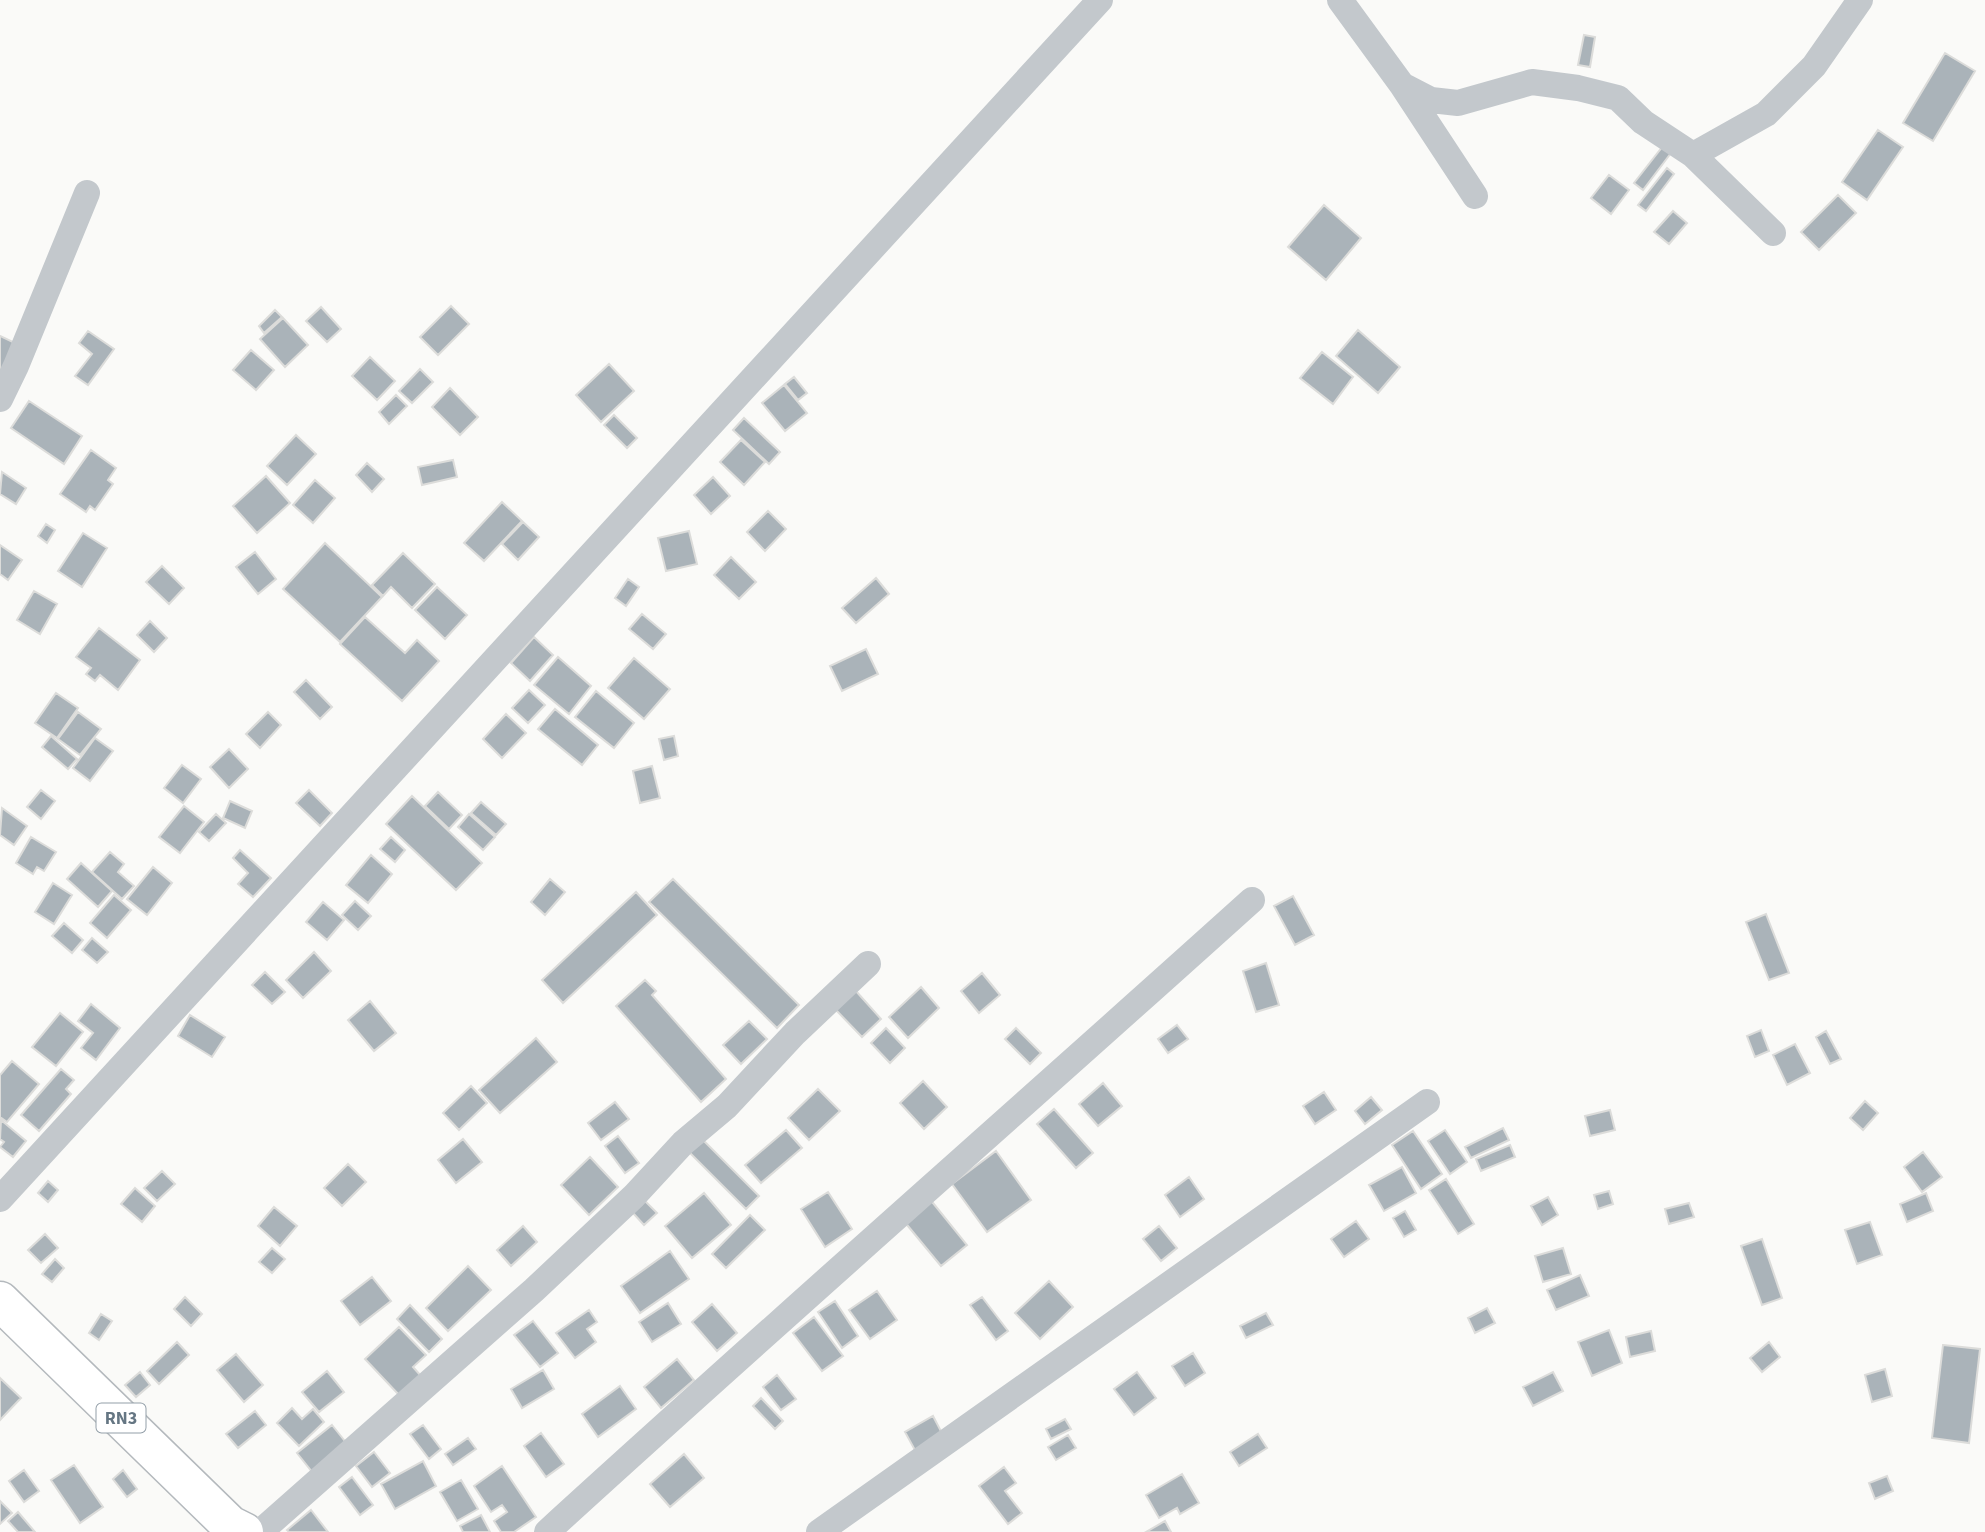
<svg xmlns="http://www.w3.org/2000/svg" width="1985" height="1532" viewBox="0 0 1985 1532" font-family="'Source Sans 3',sans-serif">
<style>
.building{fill:#aab3b9;stroke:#dcdcda;stroke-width:2}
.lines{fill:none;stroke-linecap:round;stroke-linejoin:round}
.trunk-casing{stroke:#b4b9bd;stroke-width:41}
.minor{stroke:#c3c8cc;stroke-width:26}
.trunk{stroke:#fff;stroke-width:38}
.labels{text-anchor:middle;stroke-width:7;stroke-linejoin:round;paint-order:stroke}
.shield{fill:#fff;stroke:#939fa8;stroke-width:2}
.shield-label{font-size:18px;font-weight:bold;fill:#657683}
</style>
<rect width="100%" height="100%" fill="#fafaf8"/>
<!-- building -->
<path class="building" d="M1584 35 1595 37 1590 67 1578 65Z
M1945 53 1975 71 1933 141 1903 123Z
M1878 130 1903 147 1867 200 1842 182Z
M1663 146 1671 153 1643 190 1634 183Z
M1667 168 1674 174 1646 211 1638 205Z
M1609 175 1629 190 1611 214 1591 198Z
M1838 195 1856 213 1819 250 1801 232Z
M1324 205 1361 238 1326 280 1288 247Z
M1673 211 1687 223 1669 244 1654 232Z
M451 306 469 324 438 355 420 337Z
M321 307 341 329 327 342 306 321Z
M275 310 282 317 264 333 259 326Z
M283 318 308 345 285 367 260 339Z
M1358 330 1400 367 1378 393 1336 356Z
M88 331 114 349 88 385 75 376 92 354 79 343Z
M0 336 15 343 0 375Z
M251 350 274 370 256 390 233 370Z
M1322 352 1353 377 1333 404 1300 378Z
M370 357 395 381 377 400 352 376Z
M609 364 634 391 601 422 576 395Z
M420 369 433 382 412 403 399 391Z
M794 377 807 393 798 400 785 384Z
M784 385 807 413 785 431 762 403Z
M450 388 478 417 460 435 432 407Z
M396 395 407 406 389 424 379 412Z
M29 401 82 436 64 464 11 428Z
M614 415 637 438 627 448 604 425Z
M744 418 780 452 769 464 733 430Z
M296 435 316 454 287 485 267 466Z
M741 440 765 462 744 485 720 462Z
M91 450 116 468 108 480 113 484 95 510 90 506 86 512 60 494Z
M453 460 457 477 422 485 418 467Z
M367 463 384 479 372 492 356 475Z
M2 472 26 488 16 504 0 494Z
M266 476 290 503 257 533 233 506Z
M713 477 730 496 711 514 694 495Z
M315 480 335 498 313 523 293 505Z
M502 502 522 521 484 561 464 543Z
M768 511 786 529 765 551 747 532Z
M523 522 539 537 518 560 502 544Z
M46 524 55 530 47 543 38 536Z
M689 531 697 564 666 571 658 538Z
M83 533 107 548 82 587 58 571Z
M325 543 382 597 340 642 283 589Z
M0 545 22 560 8 580 0 574Z
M255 552 276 579 258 594 236 567Z
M403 553 435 584 412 608 391 587 383 596 372 585Z
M731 557 756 582 739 599 714 575Z
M162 566 184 588 169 604 146 582Z
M876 578 889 594 856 623 842 608Z
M628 579 639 587 626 606 615 598Z
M437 587 467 615 445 639 415 610Z
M34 591 57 604 40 634 17 620Z
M642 614 666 634 653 649 629 629Z
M365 617 405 653 417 640 439 661 402 701 340 644Z
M150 621 167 638 154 652 137 635Z
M99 628 140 660 118 690 100 675 95 681 86 674 91 668 76 657Z
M534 637 553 655 530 681 511 663Z
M866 649 878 674 842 691 830 666Z
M558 657 591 686 569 714 534 685Z
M634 658 670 689 644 719 608 688Z
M306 680 332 707 320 719 294 692Z
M529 690 545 705 528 723 512 708Z
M596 691 634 723 614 748 575 717Z
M56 693 78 708 57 738 35 723Z
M555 709 598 745 582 765 538 729Z
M78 712 101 729 80 755 58 739Z
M268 712 281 725 260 748 246 734Z
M506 714 526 733 502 758 483 739Z
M51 736 77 759 68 769 42 747Z
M674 736 678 756 664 760 659 739Z
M95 738 113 751 90 781 73 768Z
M229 749 248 769 229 788 210 767Z
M182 765 201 779 183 803 164 788Z
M652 766 660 798 640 803 633 771Z
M41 790 55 801 41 819 27 807Z
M309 790 332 813 320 826 296 803Z
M438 792 462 815 449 829 425 806Z
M412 796 482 863 456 890 386 824Z
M230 801 252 811 245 828 223 818Z
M481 802 506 824 496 835 471 813Z
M184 806 204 822 180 853 159 837Z
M2 808 27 826 14 845 0 835Z
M216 814 226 823 209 841 199 832Z
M469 814 495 837 483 850 458 827Z
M31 837 56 852 44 871 37 867 33 874 16 863Z
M391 837 405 850 395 862 380 849Z
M240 850 271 878 253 897 238 884 248 873 233 858Z
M110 852 124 864 118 872 134 886 122 899 92 872Z
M371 855 392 874 368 903 346 885Z
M81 863 112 891 98 907 67 879Z
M153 867 172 883 147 915 127 899Z
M550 879 565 892 545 915 531 902Z
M673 879 799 1005 777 1028 649 902Z
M53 883 72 895 54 924 35 912Z
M636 892 657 915 563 1003 542 980Z
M114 895 131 910 107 938 90 923Z
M1293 896 1314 935 1295 945 1274 906Z
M355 901 371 916 358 930 342 915Z
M323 902 344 920 327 940 306 922Z
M1766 914 1789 973 1769 980 1746 922Z
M64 923 83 940 72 953 52 936Z
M92 938 108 952 97 963 82 950Z
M314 952 331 971 303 998 286 980Z
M1266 963 1279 1005 1256 1012 1243 971Z
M265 972 285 992 272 1004 252 985Z
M982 973 1000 995 979 1013 961 991Z
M645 980 656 991 652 995 726 1079 701 1102 616 1006Z
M921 987 939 1008 908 1038 889 1017Z
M855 990 881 1019 862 1037 835 1009Z
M370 1001 396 1033 374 1051 348 1020Z
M91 1004 120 1028 96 1060 81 1048 93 1033 78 1021Z
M60 1013 83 1032 56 1066 32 1047Z
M190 1015 225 1037 212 1057 178 1036Z
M749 1021 767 1039 741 1064 723 1045Z
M1177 1025 1188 1039 1168 1053 1158 1039Z
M886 1028 905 1048 890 1063 871 1043Z
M1016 1028 1041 1053 1030 1064 1005 1039Z
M1761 1030 1769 1051 1755 1057 1747 1036Z
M1826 1031 1841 1059 1830 1064 1816 1037Z
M536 1038 557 1062 500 1113 479 1090Z
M1795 1044 1810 1073 1787 1085 1773 1055Z
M12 1061 39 1084 7 1122 0 1117V1075Z
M61 1069 74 1080 66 1089 71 1094 39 1131 21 1115Z
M923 1081 947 1107 924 1129 900 1103Z
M1103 1083 1122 1106 1098 1126 1079 1104Z
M471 1086 487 1103 459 1130 443 1113Z
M818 1089 840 1111 809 1140 788 1118Z
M1324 1092 1336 1110 1315 1124 1303 1106Z
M1371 1097 1382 1110 1365 1124 1355 1111Z
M1865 1101 1878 1113 1863 1130 1850 1118Z
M615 1102 629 1119 601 1140 588 1123Z
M1054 1109 1093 1153 1076 1168 1037 1124Z
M1610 1110 1615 1130 1590 1136 1585 1116Z
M1 1120 26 1141 13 1157 0 1147 4 1142 0 1139Z
M1503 1128 1509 1140 1471 1158 1465 1147Z
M786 1130 802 1148 761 1183 745 1165Z
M1445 1130 1467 1162 1450 1174 1428 1141Z
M1413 1131 1442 1174 1421 1189 1392 1145Z
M618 1136 639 1163 625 1173 605 1146Z
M700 1137 759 1196 746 1209 687 1150Z
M463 1139 482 1162 456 1183 438 1160Z
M1510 1145 1515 1157 1481 1171 1476 1159Z
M996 1151 1031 1200 987 1232 952 1184Z
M1923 1152 1942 1177 1922 1192 1904 1167Z
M590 1157 618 1187 589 1215 561 1185Z
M348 1164 366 1182 342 1206 324 1188Z
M1402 1167 1416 1193 1384 1211 1369 1185Z
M162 1171 175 1184 157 1201 144 1188Z
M1189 1177 1204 1199 1180 1217 1165 1195Z
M1446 1179 1474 1224 1458 1234 1429 1190Z
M48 1181 58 1190 48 1202 38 1193Z
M135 1188 155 1206 142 1222 121 1204Z
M1609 1191 1613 1204 1598 1209 1594 1195Z
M828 1192 852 1229 825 1247 801 1209Z
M704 1193 731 1225 692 1258 665 1226Z
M1926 1193 1933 1211 1907 1222 1900 1204Z
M1548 1197 1558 1215 1542 1225 1531 1206Z
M929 1198 967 1245 941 1266 903 1220Z
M645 1201 657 1213 644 1225 633 1213Z
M1689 1203 1694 1217 1669 1224 1665 1209Z
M274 1207 297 1226 280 1246 258 1226Z
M1405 1211 1416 1230 1404 1237 1393 1218Z
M750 1215 765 1230 726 1268 712 1254Z
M1356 1221 1369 1239 1344 1257 1331 1239Z
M1870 1222 1882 1255 1857 1264 1845 1230Z
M523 1226 537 1242 511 1266 497 1250Z
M1159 1226 1177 1248 1161 1261 1143 1239Z
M45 1234 58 1248 41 1263 28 1250Z
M1762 1239 1782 1298 1762 1305 1741 1246Z
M272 1248 285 1259 272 1273 259 1262Z
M1563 1248 1571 1274 1543 1282 1535 1256Z
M670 1251 689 1279 640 1313 621 1286Z
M55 1259 64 1268 52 1282 42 1274Z
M468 1266 491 1290 448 1331 426 1308Z
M1580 1275 1589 1296 1556 1310 1547 1290Z
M372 1277 391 1301 360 1325 341 1301Z
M1049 1281 1073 1307 1040 1339 1015 1313Z
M877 1291 897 1320 870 1339 849 1310Z
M185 1297 202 1314 191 1326 174 1309Z
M982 1297 1008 1331 996 1340 970 1305Z
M835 1301 858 1336 842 1348 818 1312Z
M668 1303 681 1324 652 1342 639 1322Z
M712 1304 737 1333 717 1351 692 1322Z
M410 1305 442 1339 429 1352 397 1319Z
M1487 1308 1495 1323 1475 1333 1468 1318Z
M589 1310 597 1322 587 1329 596 1342 575 1358 556 1333Z
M1266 1313 1273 1325 1246 1338 1240 1326Z
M101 1314 112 1321 99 1340 89 1333Z
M814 1317 843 1356 822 1371 793 1333Z
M533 1321 558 1353 540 1367 514 1335Z
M399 1327 426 1355 413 1367 421 1376 400 1396 365 1359Z
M1609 1330 1622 1363 1592 1376 1578 1342Z
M1651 1331 1655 1351 1630 1357 1626 1337Z
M177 1342 189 1355 159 1384 147 1371Z
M1769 1342 1780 1357 1762 1372 1750 1358Z
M1943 1345 1980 1349 1969 1443 1932 1438Z
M1193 1353 1205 1373 1185 1386 1172 1366Z
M236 1354 263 1385 244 1402 217 1370Z
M677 1359 694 1380 661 1408 644 1387Z
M1885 1369 1892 1396 1872 1402 1865 1375Z
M543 1370 554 1389 522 1408 511 1389Z
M327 1371 344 1392 319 1412 302 1392Z
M140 1372 150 1385 136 1397 125 1385Z
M1137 1372 1156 1398 1134 1415 1114 1389Z
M1553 1372 1563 1391 1533 1406 1523 1387Z
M777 1375 796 1399 781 1410 763 1387Z
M0 1378 21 1398 0 1420Z
M620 1386 636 1409 598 1437 582 1414Z
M761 1398 783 1421 775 1429 753 1406Z
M292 1408 302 1419 313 1409 324 1422 299 1446 277 1423Z
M255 1411 266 1425 238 1448 226 1434Z
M933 1416 944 1437 916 1452 905 1432Z
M1065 1419 1071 1429 1051 1439 1046 1429Z
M332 1425 348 1445 313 1473 297 1453Z
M423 1425 441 1449 429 1459 410 1434Z
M541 1433 564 1464 546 1477 524 1446Z
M1258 1434 1267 1448 1239 1466 1230 1452Z
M1068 1435 1076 1448 1056 1460 1048 1447Z
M468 1438 476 1449 453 1465 445 1454Z
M374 1452 390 1473 372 1487 356 1466Z
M684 1454 704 1478 670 1507 650 1484Z
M423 1461 436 1486 395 1509 381 1484Z
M74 1465 103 1507 80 1523 51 1480Z
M502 1466 536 1517 514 1532H501L494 1521 507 1512 502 1505 491 1512 474 1486Z
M1004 1467 1016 1483 1005 1491 1022 1513 1008 1524 979 1486Z
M24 1470 39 1491 24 1502 9 1481Z
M123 1470 137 1489 127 1497 113 1479Z
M1182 1474 1199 1503 1180 1514 1177 1508 1159 1518 1146 1495Z
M1887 1476 1893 1491 1875 1499 1869 1483Z
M352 1477 373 1505 360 1515 339 1487Z
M461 1480 478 1509 457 1521 440 1492Z
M0 1501 12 1513 0 1524Z
M311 1510 328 1532H289L287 1530Z
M18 1512 35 1532H18L8 1521Z
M481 1515 490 1532H463L460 1526Z
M1165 1521 1171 1532H1146Z"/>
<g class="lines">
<!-- trunk casing -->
<g class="trunk-casing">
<path id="trunk" d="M0 1301 230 1525 244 1532"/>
</g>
<!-- minor -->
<path class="minor" d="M1340 0 1402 85 1475 196
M1402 85 1431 100 1458 103 1532 82 1578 88 1618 98 1643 122 1693 155 1773 233
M1693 155 1766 114 1814 66 1860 0
M0 399 16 366 87 193
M0 1199 1100 0
M260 1532 534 1290 634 1196 683 1143 727 1106 795 1033 868 964
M547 1532C780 1319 1018 1111 1252 900
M819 1532 1427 1102"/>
<!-- trunk -->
<use href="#trunk" class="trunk"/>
</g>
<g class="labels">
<!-- shield labels -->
<rect class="shield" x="96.5" y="1403.5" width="49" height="29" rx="5"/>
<g class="shield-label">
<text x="121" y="1424">RN3</text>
</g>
</g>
</svg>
